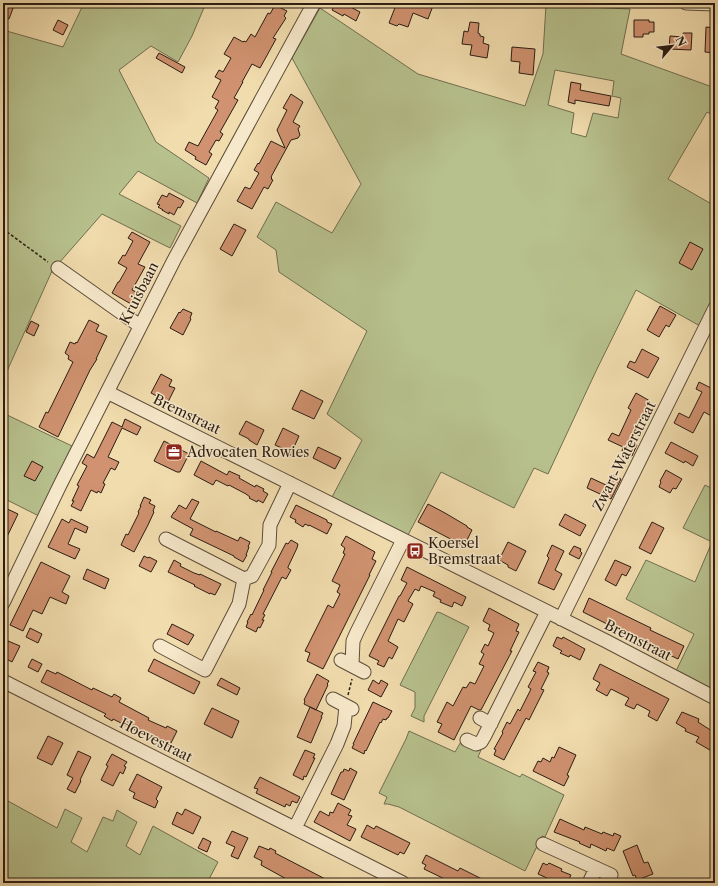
<svg xmlns="http://www.w3.org/2000/svg" width="718" height="886" viewBox="0 0 718 886" font-family="'Libre Caslon Text',serif">
<style>
.green{fill:#b7c18d;stroke:#706e50;fill-rule:evenodd}
.building{fill:#d09270;stroke:#2a1c12}
.lines{fill:none;stroke-linecap:round;stroke-linejoin:round}
.minor-casing{stroke:#5c4c39;stroke-width:15}
.path{stroke:#2a1c12;stroke-width:1.5;stroke-dasharray:3 2;stroke-linecap:butt}
.minor{stroke:#f6e8ca;stroke-width:13}
.labels{text-anchor:middle;stroke-width:3;stroke-linejoin:round;paint-order:stroke}
.street-label{font-size:14px;fill:#2a1c12;stroke:#f6e8ca}
.poi-label{font-size:14px;fill:#2a1c12;stroke:#f6e8ca;text-anchor:start}
</style>
<rect width="100%" height="100%" fill="#f1dcad"/>
<filter id="stains"><feTurbulence type="fractalNoise" baseFrequency=".005" numOctaves="4"/><feColorMatrix values="0 0 0 0 .2 0 0 0 0 .09 0 0 0 0 .02 0 0 0 .5 -.17"/></filter>
<radialGradient id="worn" r=".72"><stop offset=".6" stop-color="#630" stop-opacity="0"/><stop offset="1" stop-color="#630" stop-opacity=".3"/></radialGradient>
<!-- green -->
<path class="green" d="M84 3H206L192 36 178 62 151 46 119 70 156 142 209 178 197 203 138 171 119 194 181 226 170 248 102 214 52 271 3 380V30L63 47Z
M546 5 630 9 621 54 715 88V116L707 112 668 179 715 206V292L700 326 636 290 596 371 548 474 534 468 514 508 441 472 407 537 331 499 362 440 327 414 367 331 279 272 276 250 257 237 276 202 332 233 361 184 292 58 320 8 418 74 525 106 543 54ZM555 70 614 81 612 96 621 98 618 118 593 113 586 137 571 133 574 113 548 105Z
M3 413 72 446 39 516 3 498Z
M705 485 715 490V692L676 671 694 634 626 599 646 560 695 582 712 542 683 528Z
M437 612 441 613 469 627 424 716V722L411 716 415 708V692L400 685Z
M409 731 455 752 462 740 464 741 481 750 478 757 520 777 522 774 564 795 545 837 542 836 525 871 399 807 388 804H384L387 797 379 793 406 739Z
M8 801 57 828 65 809 82 818 71 842 87 852 103 817 113 821 117 810 137 822 126 846 140 855 153 826 218 862 207 883H3V810Z"/>
<!-- building -->
<path class="building" d="M3 3H15L9 19 3 16Z
M336 3H343L360 12 356 21 344 14 343 16 332 10Z
M399 3H434L428 19 413 13 408 27 399 24 397 26 389 23 396 5 399 6Z
M275 5 287 11 284 16 286 18 273 38 276 39 260 68 252 64 242 82H243L234 98 238 100 220 132 223 134 219 141 216 140 209 152 212 154 206 165 195 159 196 157 185 150 189 142 198 146 218 110 215 108 219 101 212 97 221 80 215 77 219 70 223 72 231 58 224 54 234 37 243 42 244 41 246 42 251 34 255 37 268 13 270 14Z
M58 20 68 25 63 35 53 30Z
M634 20H649V22H654V32H649V34H643V37H634Z
M470 22 479 23 478 33 480 34V36L484 37 483 43 489 45 487 58 470 55 472 45 462 44 464 31 468 32Z
M706 27 715 28V53L705 52Z
M683 33H692L691 50 669 49 670 36 683 37Z
M512 47 535 49 533 75 519 73 520 62 511 61Z
M159 53 185 67 182 73 156 58Z
M571 82 581 84 580 90 611 96 609 106 575 100V104L568 102Z
M291 94 303 102 293 122 300 126 298 129 300 135 298 138 291 140 271 177 272 178 271 179 273 180 268 189 264 187 252 209 237 201 245 187 250 189 259 173 254 170 258 163 259 164 271 141 285 148 277 130 287 110 283 108Z
M169 193 184 201 180 208 178 207 174 215 169 212V214L162 210H163L158 207 160 205 157 204 162 195 167 197Z
M234 224 246 230 232 256 220 249Z
M132 232 150 242 138 264 145 267 132 290 138 293 131 304 112 293 118 282H119L127 268 118 263 123 255 125 256 133 241 128 238Z
M690 242 703 249 692 270 679 263Z
M660 306 676 315 669 327 666 325 659 337 647 330Z
M183 309 192 313 190 318 191 319 183 335 170 328 179 312 180 313Z
M89 320 99 325 96 331 107 336 96 359H97L90 370 58 437 39 427 46 412 48 413 73 362 68 359 69 356 65 353 70 342 75 344 76 342 77 343Z
M31 321 39 325 34 336 26 332Z
M642 349 659 358 648 378 627 367 630 361 635 363Z
M161 374 172 380 169 386 175 388 168 402 151 393Z
M699 382 715 390V418L704 412 693 433 674 423 679 413 689 418 702 392 696 389Z
M301 390 323 401 314 419 292 409Z
M636 393 650 401 630 442 637 445 632 456 622 451 623 447 608 440 612 433 619 436 631 410 628 408Z
M125 419 141 427 137 435 122 428 108 457 119 462 115 470 111 468 103 483 105 484 101 493 98 491 97 493 91 490 81 511 71 506 74 501H72L79 486 77 485 87 466 82 463 87 454 94 458 112 422 122 427Z
M246 421 264 430 257 445 249 440V439L239 434Z
M283 428 299 436 290 456 282 452 284 449 275 445Z
M164 441 189 454 180 472H177L154 461Z
M671 442 698 456 693 466 685 461 684 463 665 453Z
M318 447 341 458 335 469 313 458Z
M32 461 43 467 35 481 24 476Z
M201 461 227 475 229 471 240 476 239 478 255 487 256 485 264 489 263 491 268 494 263 503 258 500 257 502 249 498 250 497 246 494 229 485 228 486 216 480 213 485 194 475Z
M666 470 682 479 676 489 673 488 670 493 659 487 661 482 660 481Z
M611 474 621 479 611 499 587 488 591 478 606 485Z
M144 497 151 500 149 503 155 506 153 511 154 512 148 525 134 552 121 545 126 534 128 535 139 513 138 512 141 506H140Z
M192 499 199 502 190 519 216 532V531L238 541 240 537 250 542 248 547H249L246 555H247L243 562 234 557V556L190 535 193 529 171 517 174 512H175L179 505 186 509Z
M428 504 445 513 467 526V527L472 530 464 546 418 522Z
M296 505 327 520V522L332 524 327 534 309 525V526L305 524 303 527 295 522 296 520 290 517Z
M3 507 18 514 3 545Z
M565 514 586 525 580 536 559 525Z
M62 519 69 523 71 519 88 527 86 533 75 528 68 544 80 549 75 559 48 547Z
M652 522 664 528 651 554 639 548Z
M346 536 375 552 372 559 376 561 369 575H370L323 669 307 661 310 653 305 651 328 605 333 608 340 594 337 592 340 585 332 581 345 554 343 553 345 548 341 545Z
M291 540 298 544 297 548 288 567V568L291 570 286 579 282 577 263 614 265 615 262 620H264L260 628 258 627 256 632 246 627 248 622H247L251 614 252 615 264 590H263L272 572H271L286 543 288 544Z
M508 542 526 551 516 571 508 567V565L499 560Z
M552 545 564 551 555 570 562 574 554 590 538 583 549 558 547 556Z
M574 546 581 549 580 551 582 553 579 559 569 554Z
M144 556 148 558 149 557 157 561 151 572 139 566Z
M174 560 181 564 180 566 194 573 200 575V574L221 584 215 595 210 593V594L194 586 195 585 168 572Z
M615 560 631 567 626 576 622 574 616 586 605 580Z
M41 562 70 576 62 592 69 596 66 604 50 597 42 614 33 610 23 631 10 625Z
M407 567 466 597 462 606 454 602 452 607 440 602 441 600 433 596 435 592 421 586 419 591 415 589 408 601 413 604 404 622 398 619 388 641 398 647 392 659 389 657 384 667 377 664 379 661 369 656 399 596H400L407 583 401 580Z
M87 569 109 579 105 589 83 579Z
M589 598 651 628 650 630 684 646 678 659 615 629V628L583 612Z
M489 608 519 624 516 631 519 632 510 651H512L481 710H479L471 706 454 740 438 732 442 724 437 722 447 702 453 706 463 687 466 688 470 682 475 684 484 666 479 664 484 654 481 652 485 644 488 646 494 633 488 630 490 625 483 621Z
M172 624 194 635 188 645 167 634Z
M30 628 42 634 38 643 26 637Z
M557 637 562 639 563 637 585 649 580 660 570 655 569 657 560 653 562 651 553 646Z
M3 640 8 642V641L20 646 12 662 3 657Z
M32 659 42 664 38 672 28 667Z
M154 659 200 682 194 694 148 671Z
M538 662 549 667 547 672 549 673 541 689 544 690 529 720 526 718 504 760 494 755 496 750 494 749 503 733 502 732 507 722 510 724 518 709 520 711 531 689 528 687 536 672 533 671Z
M600 664 669 699 657 721 648 716 650 711 637 704 634 709 625 705 629 698 611 689 607 696 596 690 600 683 593 679Z
M47 670 56 674 57 672 92 690 93 688 112 697 114 694 121 698 119 702 149 718 148 720 166 728 167 726 177 731 169 747 113 719 112 721 104 716 106 714 41 682Z
M317 674 329 681 327 684 328 685 316 710 304 704 305 701 304 700Z
M221 678 240 688 237 695 217 685Z
M373 680 379 684 381 680 388 684 381 697 368 690Z
M373 702 392 711 388 718H387L386 720 383 719 381 723 380 722 366 751 365 750 364 754 352 748 354 744H353Z
M310 707 323 713 321 717H322L311 743 297 737Z
M212 708 239 721 232 738 204 724Z
M682 712 699 719 698 722 715 733V753L696 742 699 737 685 731 686 729 676 723Z
M48 736 63 743 52 765 37 758Z
M559 747 576 755 567 775 569 776 564 786 533 771 538 761 541 762 543 758 550 762 552 757 554 758Z
M305 750 315 754 313 758H315L306 777 304 776 303 780 293 775Z
M78 751 91 757 80 780 81 781 75 793 67 789 73 778 67 775Z
M112 754 127 762 124 766 126 767 123 774 120 772 113 786 101 780 108 766 106 765Z
M350 768 357 772 344 800 331 794 341 772H343L344 769 349 771Z
M137 774 162 787 156 799 158 801 155 808 133 798 135 793 129 790Z
M260 777 300 797 297 803 292 801 290 806 286 804 285 807 256 793 258 789 254 788Z
M338 803 351 810 348 815 352 816 347 825 356 829 350 841 314 822 320 811 329 816 330 812 333 813Z
M185 809 201 817 193 834 172 824 177 812 182 815Z
M560 819 584 830 585 827 602 834 603 832 613 836 614 833 621 836 614 851 607 848 606 851 591 844 590 848 579 843 580 842 554 832Z
M367 825 374 829 376 826 410 843 404 854 400 852 398 855 361 837Z
M232 831 248 838 238 859 231 856 235 847 226 843Z
M203 838 211 842 207 852 198 848Z
M637 845 644 863 648 862 653 874 637 880 635 875 633 876 623 851Z
M259 846 269 850 270 848 276 851 275 853 333 883H289L290 881 261 865 262 861 254 857Z
M426 855 458 871 460 868 490 883H453L424 869 426 865 422 863Z
M543 863 547 865 549 863 562 869 561 871 571 875 567 883H552L546 880 547 878 538 874Z"/>
<g class="lines">
<!-- minor casing -->
<g class="minor-casing">
<path id="minor" d="M686 3 715 4
M58 268 140 326
M107 392 606 641 715 698
M166 539 244 579
M3 603 60 485 174 260 314 3
M561 619 715 308
M160 646 205 670 239 604 244 579 252 576 269 545 270 525 290 483
M341 660 364 672
M352 665 353 641 357 632 403 540
M3 681 403 883
M333 699 352 709
M480 718 491 724
M467 740 476 744 481 742 484 737 547 612
M295 828 337 744 344 726 346 706
M543 844 611 875
M589 883 596 868"/>
</g>
<!-- path -->
<path class="path" d="M3 229 48 262
M348 695 352 679"/>
<!-- minor -->
<use href="#minor" class="minor"/>
</g>
<!-- icons -->
<defs>
<g id="office-square" transform="scale(0.9)"><rect x="-9" y="-9" width="18" height="18" rx="4" fill="#8f2418" stroke="#f6e8ca"/><path d="M-6-3h4V-5.5h4V-3h4V5H-6ZM-1-4.5V-3h2v-1.5ZM-6 0V1H6V0Z" fill="#fff"/></g>
<g id="bus-square" transform="scale(0.9)"><rect x="-9" y="-9" width="18" height="18" rx="4" fill="#8f2418" stroke="#f6e8ca"/><path d="M-5-6H5V4H4V6H2V4H-2V6H-4V4H-5ZM-3.5-4V0h7V-4ZM-3.5 1.2v1.5H-2V1.2ZM2 1.2v1.5H3.5V1.2Z" fill="#fff"/></g>
</defs>
<g fill-rule="evenodd">
<use href="#office-square" x="174" y="452"/>
<use href="#bus-square" x="415" y="551"/>
</g>
<g class="labels">
<!-- street labels -->
<g class="street-label">
<text transform="translate(139 293) rotate(-63)" y="5">Kruisbaan</text>
<text transform="translate(187 414) rotate(26)" y="5">Bremstraat</text>
<text transform="translate(624 456) rotate(-63)" y="5">Zwart-Waterstraat</text>
<text transform="translate(638 640) rotate(27)" y="5">Bremstraat</text>
<text transform="translate(156 740) rotate(27)" y="5">Hoevestraat</text>
</g>
<!-- poi labels -->
<g class="poi-label">
<text x="187" y="457">Advocaten Rowies</text>
<text x="428" y="548">Koersel<tspan x="428" dy="16">Bremstraat</tspan></text>
</g>
</g>
<!-- margin -->
<rect width="718" height="886" fill="none" stroke="#f1dcad" stroke-width="16"/>
<rect x="4" y="4" width="710" height="878" fill="none" stroke="#2a1c12" stroke-width="2"/>
<rect x="8" y="8" width="702" height="870" fill="none" stroke="#2a1c12"/>
<!-- north arrow -->
<g transform="translate(672 46) rotate(62)" stroke="#f6e8ca" stroke-width="3" paint-order="stroke">
<path d="M0-3L7 15L0 10L-7 15Z" fill="#2a1c12"/>
<text y="-6" font-size="11" font-weight="bold" text-anchor="middle" fill="#2a1c12">N</text>
</g>
<rect width="100%" height="100%" filter="url(#stains)"/>
<rect width="100%" height="100%" fill="url(#worn)"/>
</svg>
